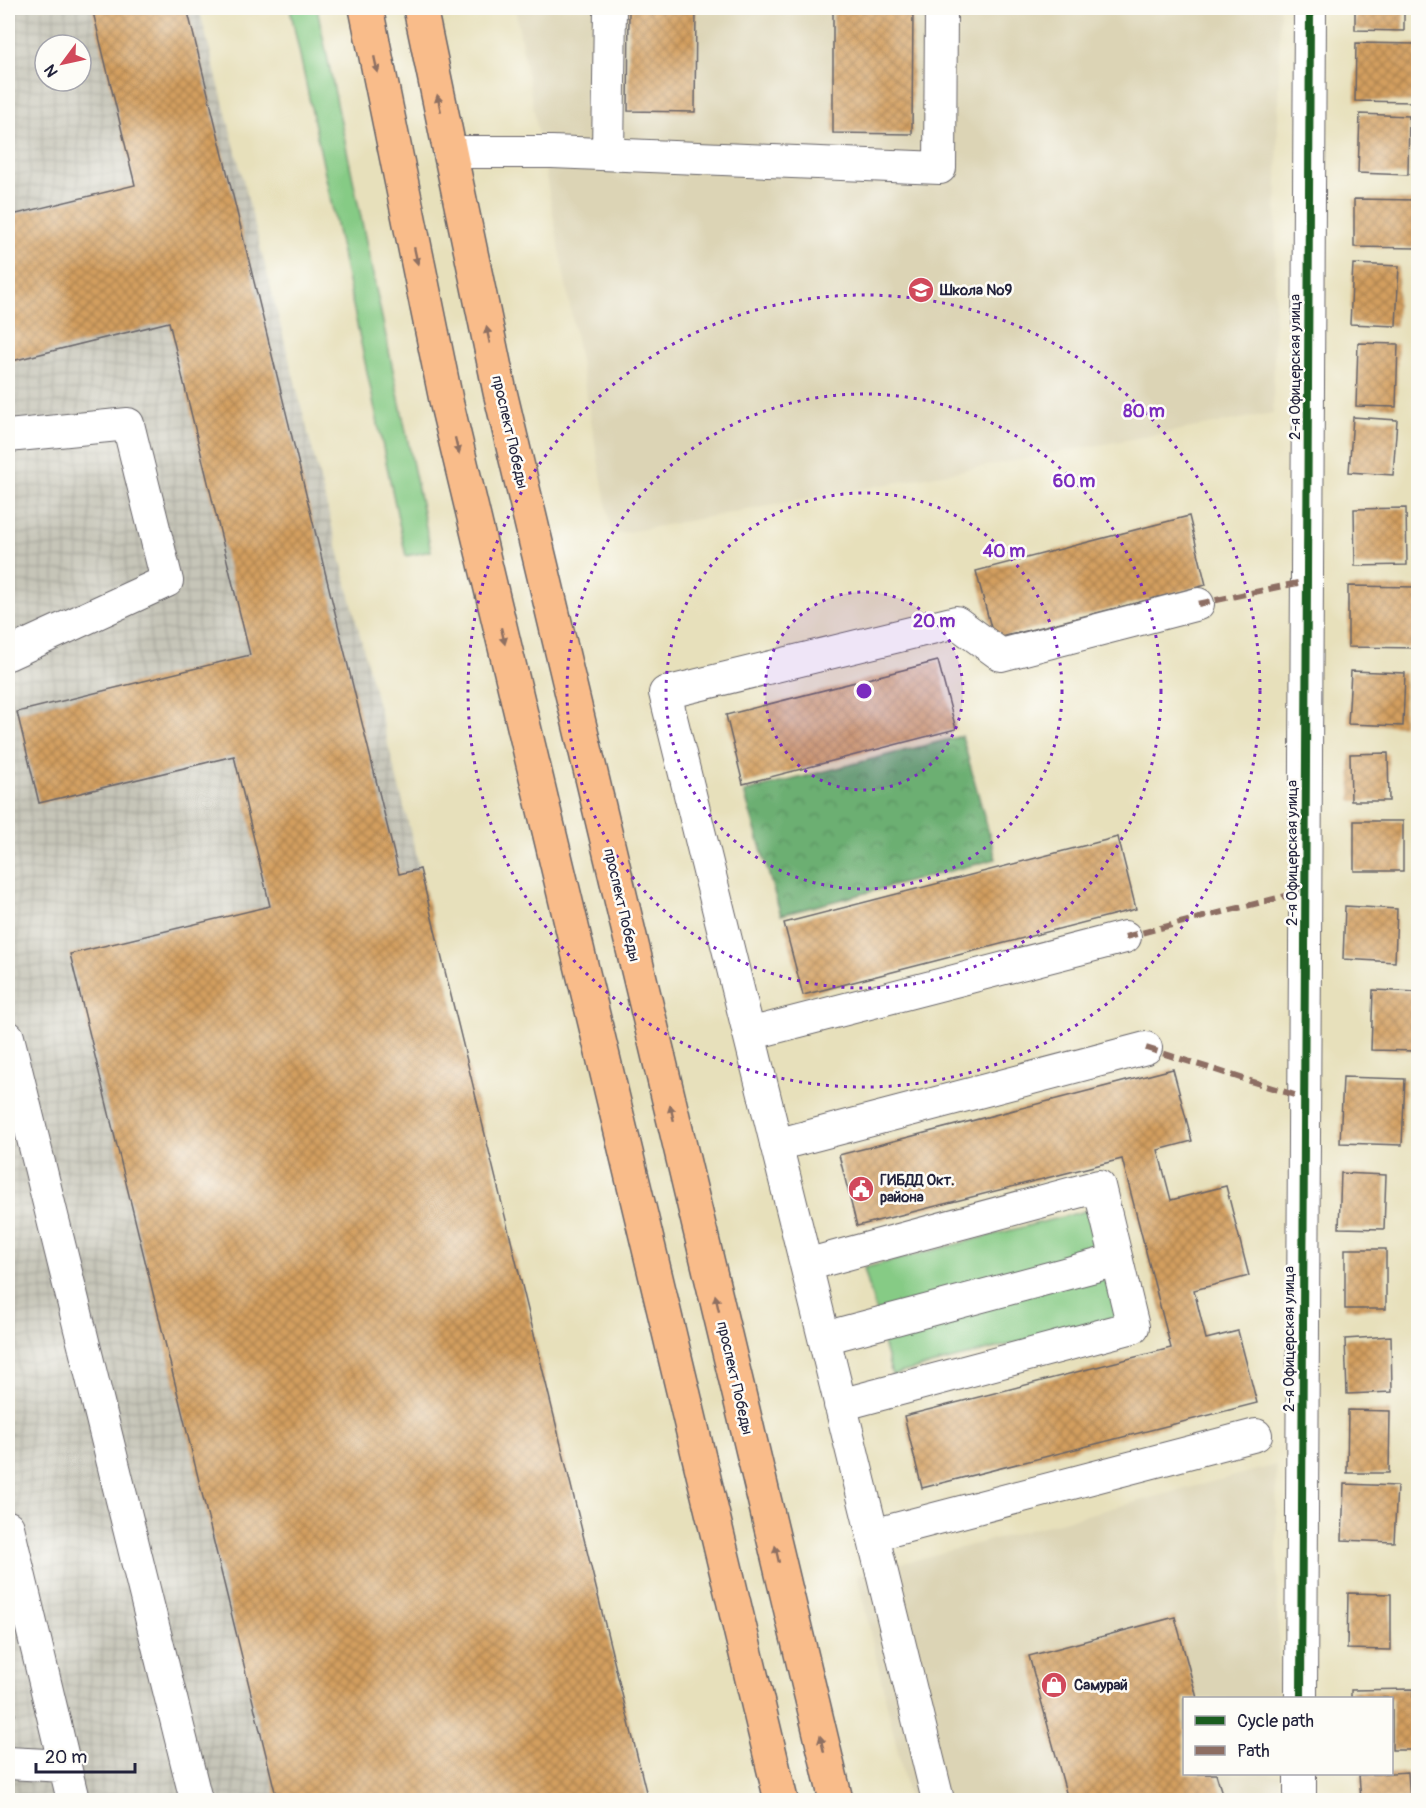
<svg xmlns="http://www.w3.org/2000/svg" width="1426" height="1808" viewBox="0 0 1426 1808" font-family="Pangolin,sans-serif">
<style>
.built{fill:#dcd4b5}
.industrial{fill:url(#industrial-grid);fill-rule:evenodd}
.grass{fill:#86cb85;stroke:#547660;stroke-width:1.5}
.forest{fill:url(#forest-crowns);stroke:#476856;stroke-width:1.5}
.building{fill:url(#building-cross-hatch)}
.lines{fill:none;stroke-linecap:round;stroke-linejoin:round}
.minor-casing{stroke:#676468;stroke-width:34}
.major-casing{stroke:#676468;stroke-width:36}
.minor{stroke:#fff;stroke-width:32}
.major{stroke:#f9bc8a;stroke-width:33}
.quiet{stroke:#8d6e63;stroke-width:6;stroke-dasharray:12 6;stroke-linecap:butt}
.cycleway-casing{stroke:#fdfcf7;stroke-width:11}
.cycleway{stroke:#1b5e20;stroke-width:8}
.oneway{fill:#8e6f62}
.ring{fill:none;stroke:#7b2cbf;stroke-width:3;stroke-dasharray:3 6}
.labels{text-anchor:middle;stroke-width:5;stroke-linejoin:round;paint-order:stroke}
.poi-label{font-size:15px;font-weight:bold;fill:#22223b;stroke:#fdfcf7;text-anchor:start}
.street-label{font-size:15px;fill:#22223b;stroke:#fdfcf7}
.centre{fill:#7b2cbf;stroke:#fdfcf7;stroke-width:3}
.ring-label{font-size:18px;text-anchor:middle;font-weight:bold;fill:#7b2cbf;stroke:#fdfcf7;stroke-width:5;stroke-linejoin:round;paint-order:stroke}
</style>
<defs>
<pattern id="industrial-grid" width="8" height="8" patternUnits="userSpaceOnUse" patternTransform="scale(1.5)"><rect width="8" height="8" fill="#c6c5b8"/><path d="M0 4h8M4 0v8" fill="none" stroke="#aaa99f"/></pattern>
<pattern id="forest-crowns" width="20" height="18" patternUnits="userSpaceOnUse" patternTransform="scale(1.5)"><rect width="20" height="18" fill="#6caf72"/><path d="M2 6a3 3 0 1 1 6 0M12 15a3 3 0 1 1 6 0" fill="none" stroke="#588e5f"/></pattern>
<pattern id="building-cross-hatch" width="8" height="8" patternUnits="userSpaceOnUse" patternTransform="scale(1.5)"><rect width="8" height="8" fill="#d39f5e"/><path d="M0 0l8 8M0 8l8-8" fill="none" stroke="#ab814f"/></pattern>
</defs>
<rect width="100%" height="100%" fill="#fdfcf7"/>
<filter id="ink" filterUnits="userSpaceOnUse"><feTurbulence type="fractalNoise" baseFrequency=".0167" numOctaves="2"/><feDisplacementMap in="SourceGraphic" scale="12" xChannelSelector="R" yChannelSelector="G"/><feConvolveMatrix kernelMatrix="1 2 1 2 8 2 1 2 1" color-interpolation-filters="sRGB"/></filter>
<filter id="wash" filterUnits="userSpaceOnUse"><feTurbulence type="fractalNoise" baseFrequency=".008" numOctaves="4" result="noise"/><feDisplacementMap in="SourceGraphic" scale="24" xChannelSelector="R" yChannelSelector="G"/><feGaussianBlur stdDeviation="1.35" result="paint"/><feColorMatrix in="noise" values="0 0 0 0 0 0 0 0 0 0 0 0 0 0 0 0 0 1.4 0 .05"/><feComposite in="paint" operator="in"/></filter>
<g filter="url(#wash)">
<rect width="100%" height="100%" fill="#e7e0bb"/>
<!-- built -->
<path class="built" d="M515 8H1280L1273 413 612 535Z
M1276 1465 1279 1698H1184V1774H1280V1800H909L857 1575Z"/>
<!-- industrial -->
<path class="industrial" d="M8 8H199L420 869 648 1800H8ZM45 45H81V81H45Z"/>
<!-- grass -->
<path class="grass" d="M290 8H317L431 551 406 556Z
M1093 1209 1104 1252 876 1312 864 1268Z
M1108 1272 1120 1316 892 1375 880 1332Z"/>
<!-- forest -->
<path class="forest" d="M962 736 996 859 781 915 744 792Z"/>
<g id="blocks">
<!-- building -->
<path class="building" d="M92 8H187L399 874 420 869 648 1800H277L70 954 270 906 234 756 39 803 17 712 250 655 169 322 8 362V216L135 185Z
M629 8H696L695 112 628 111Z
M851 8H913L912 134 833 133V12H851Z
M1355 8H1404V31L1355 30Z
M1356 43 1417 44 1415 102 1355 101Z
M1360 114 1409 116 1408 175 1358 173Z
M1354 199 1418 200V248L1354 247Z
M1353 264 1399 266 1396 326 1350 324Z
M1358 343 1398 344 1396 407 1356 406Z
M1353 417 1397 420 1393 475 1349 472Z
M1406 508 1407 565 1355 566 1354 509Z
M1189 516 1206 585 994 639 976 571Z
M1348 586 1418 587V648L1348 647Z
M938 661 956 729 743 784 726 715Z
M1351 671 1405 673 1403 726 1348 724Z
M1388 753 1389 801H1351L1350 754Z
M1354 821H1403V871H1354Z
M1118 837 1136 909 803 995 784 923Z
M1345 906 1397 909 1395 962 1343 959Z
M1373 990 1418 992V1051L1371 1050Z
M1173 1069 1192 1141 1158 1150 1171 1200 1226 1186 1249 1276 1194 1290 1206 1339 1238 1331 1257 1403 922 1488 904 1416 1171 1348 1122 1159 857 1226 839 1155Z
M1343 1077 1405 1079 1402 1145 1340 1143Z
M1341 1173 1386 1175 1384 1229 1339 1228Z
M1345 1249H1386V1309H1345Z
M1391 1336 1392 1392 1347 1394 1345 1339Z
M1348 1410 1390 1411 1389 1473H1347Z
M1344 1484 1397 1486 1394 1542 1342 1540Z
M1348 1593 1391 1594V1650L1347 1649Z
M1175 1617 1197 1698H1184V1774H1216L1224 1800H1068L1029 1656Z
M8 1686 15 1715 8 1717Z
M1413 1689V1750H1392V1698H1351V1690Z
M1408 1772 1410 1800H1361L1359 1775Z"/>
</g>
</g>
<g filter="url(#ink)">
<use href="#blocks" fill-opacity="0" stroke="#676468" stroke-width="1.5"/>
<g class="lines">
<!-- minor casing -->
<g class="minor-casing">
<path id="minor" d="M449 152H552L940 168 941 8
M608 154 610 8
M8 436 128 424 167 581 8 654
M749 1034 1125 937
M8 1037 196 1800
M776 1145 1146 1048
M806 1265 1099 1186 1133 1327 840 1405
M824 1338 1117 1260
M8 1527 73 1800
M873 1535 1256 1435
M1301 1698 1310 8
M8 1763 65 1766
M938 1800 665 693 956 622 1001 655 1198 604
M1300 1800V1774"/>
</g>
<!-- major casing -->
<g class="major-casing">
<path id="major" d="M366 8 447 405 781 1800
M420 8 500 392 836 1800"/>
</g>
<!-- minor -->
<use href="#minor" class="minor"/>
<!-- major -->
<use href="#major" class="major"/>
<!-- quiet -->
<path class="quiet" d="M1198 604 1307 581
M1125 937 1305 891
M1146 1048 1304 1098"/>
<!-- cycleway casing -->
<g class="cycleway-casing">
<path id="cycleway" d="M1301 1698 1310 8"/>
</g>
<!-- cycleway -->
<use href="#cycleway" class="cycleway"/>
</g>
<!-- one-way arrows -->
<defs><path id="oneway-solid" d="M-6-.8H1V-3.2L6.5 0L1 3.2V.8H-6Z" transform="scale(1.5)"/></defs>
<g class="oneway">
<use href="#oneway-solid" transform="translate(376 65) rotate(78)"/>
<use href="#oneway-solid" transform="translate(439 103) rotate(-102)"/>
<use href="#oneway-solid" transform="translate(416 256) rotate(78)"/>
<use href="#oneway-solid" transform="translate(488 335) rotate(-102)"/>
<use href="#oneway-solid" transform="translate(457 446) rotate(77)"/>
<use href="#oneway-solid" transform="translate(503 636) rotate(77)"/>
<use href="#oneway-solid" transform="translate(672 1113) rotate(-103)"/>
<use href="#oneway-solid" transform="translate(717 1303) rotate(-103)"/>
<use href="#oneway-solid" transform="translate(777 1554) rotate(-103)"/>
<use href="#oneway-solid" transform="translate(822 1744) rotate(-103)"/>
</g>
</g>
<!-- distance rings -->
<circle cx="864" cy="691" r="99" fill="#7b2cbf" fill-opacity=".12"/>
<g class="ring">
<circle cx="864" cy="691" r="99"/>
<circle cx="864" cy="691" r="198"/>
<circle cx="864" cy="691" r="297"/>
<circle cx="864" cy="691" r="396"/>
</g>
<!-- icons -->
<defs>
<g id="school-disc" transform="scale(1.35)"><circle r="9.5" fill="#d1495b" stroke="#fdfcf7"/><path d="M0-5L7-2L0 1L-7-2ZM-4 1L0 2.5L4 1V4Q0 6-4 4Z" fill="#fff"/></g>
<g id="civic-disc" transform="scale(1.35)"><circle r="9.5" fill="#d1495b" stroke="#fdfcf7"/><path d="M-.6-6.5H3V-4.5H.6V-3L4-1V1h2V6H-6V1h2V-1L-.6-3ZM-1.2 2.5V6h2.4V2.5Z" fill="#fff"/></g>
<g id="shop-disc" transform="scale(1.35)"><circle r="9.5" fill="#d1495b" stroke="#fdfcf7"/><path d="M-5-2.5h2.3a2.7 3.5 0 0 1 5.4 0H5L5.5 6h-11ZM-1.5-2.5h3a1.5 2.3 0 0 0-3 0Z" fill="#fff"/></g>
</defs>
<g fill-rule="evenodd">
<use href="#school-disc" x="921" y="290"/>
<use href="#civic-disc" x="861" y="1189"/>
<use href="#shop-disc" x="1054" y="1685"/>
</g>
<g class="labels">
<!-- poi labels -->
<g class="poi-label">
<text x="940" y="295">Школа №9</text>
<text x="880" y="1185">ГИБДД Окт.<tspan x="880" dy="17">района</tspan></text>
<text x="1074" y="1690">Самурай</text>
</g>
<!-- street labels -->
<g class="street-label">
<text transform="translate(1295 367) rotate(-90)" y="5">2-я Офицерская улица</text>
<text transform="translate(510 432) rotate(77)" y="5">проспект Победы</text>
<text transform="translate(1292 853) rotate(-90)" y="5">2-я Офицерская улица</text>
<text transform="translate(622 905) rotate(77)" y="5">проспект Победы</text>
<text transform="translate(1289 1339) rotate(-90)" y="5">2-я Офицерская улица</text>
<text transform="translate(735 1378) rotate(77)" y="5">проспект Победы</text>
</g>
</g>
<circle cx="864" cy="691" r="9" class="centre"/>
<g class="ring-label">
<text x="1144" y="417">80 m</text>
<text x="1074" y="487">60 m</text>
<text x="1004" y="557">40 m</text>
<text x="934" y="627">20 m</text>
</g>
<!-- margin -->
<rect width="1426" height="1808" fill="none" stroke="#fdfcf7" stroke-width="30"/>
<!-- legend -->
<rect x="1183" y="1697" width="210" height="78" fill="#fdfcf7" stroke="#a5a5ac" stroke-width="1.5"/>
<rect x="1195" y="1716" width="30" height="9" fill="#1b5e20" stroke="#a5a5ac" stroke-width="1.5"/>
<text x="1237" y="1727" font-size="18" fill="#22223b">Cycle path</text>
<rect x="1195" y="1746" width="30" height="9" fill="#8d6e63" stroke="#a5a5ac" stroke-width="1.5"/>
<text x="1237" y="1757" font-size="18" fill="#22223b">Path</text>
<!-- north arrow -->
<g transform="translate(63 63) rotate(237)"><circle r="28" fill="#fdfcf7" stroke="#a5a5ac" stroke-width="1.5"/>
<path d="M0-4.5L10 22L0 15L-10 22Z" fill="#d1495b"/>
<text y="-9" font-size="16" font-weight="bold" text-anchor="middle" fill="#22223b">N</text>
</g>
<!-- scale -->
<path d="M36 1763v9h99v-9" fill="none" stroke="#22223b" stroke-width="3"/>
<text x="45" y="1763" font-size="18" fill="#22223b" stroke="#fdfcf7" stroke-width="4.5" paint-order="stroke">20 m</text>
</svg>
